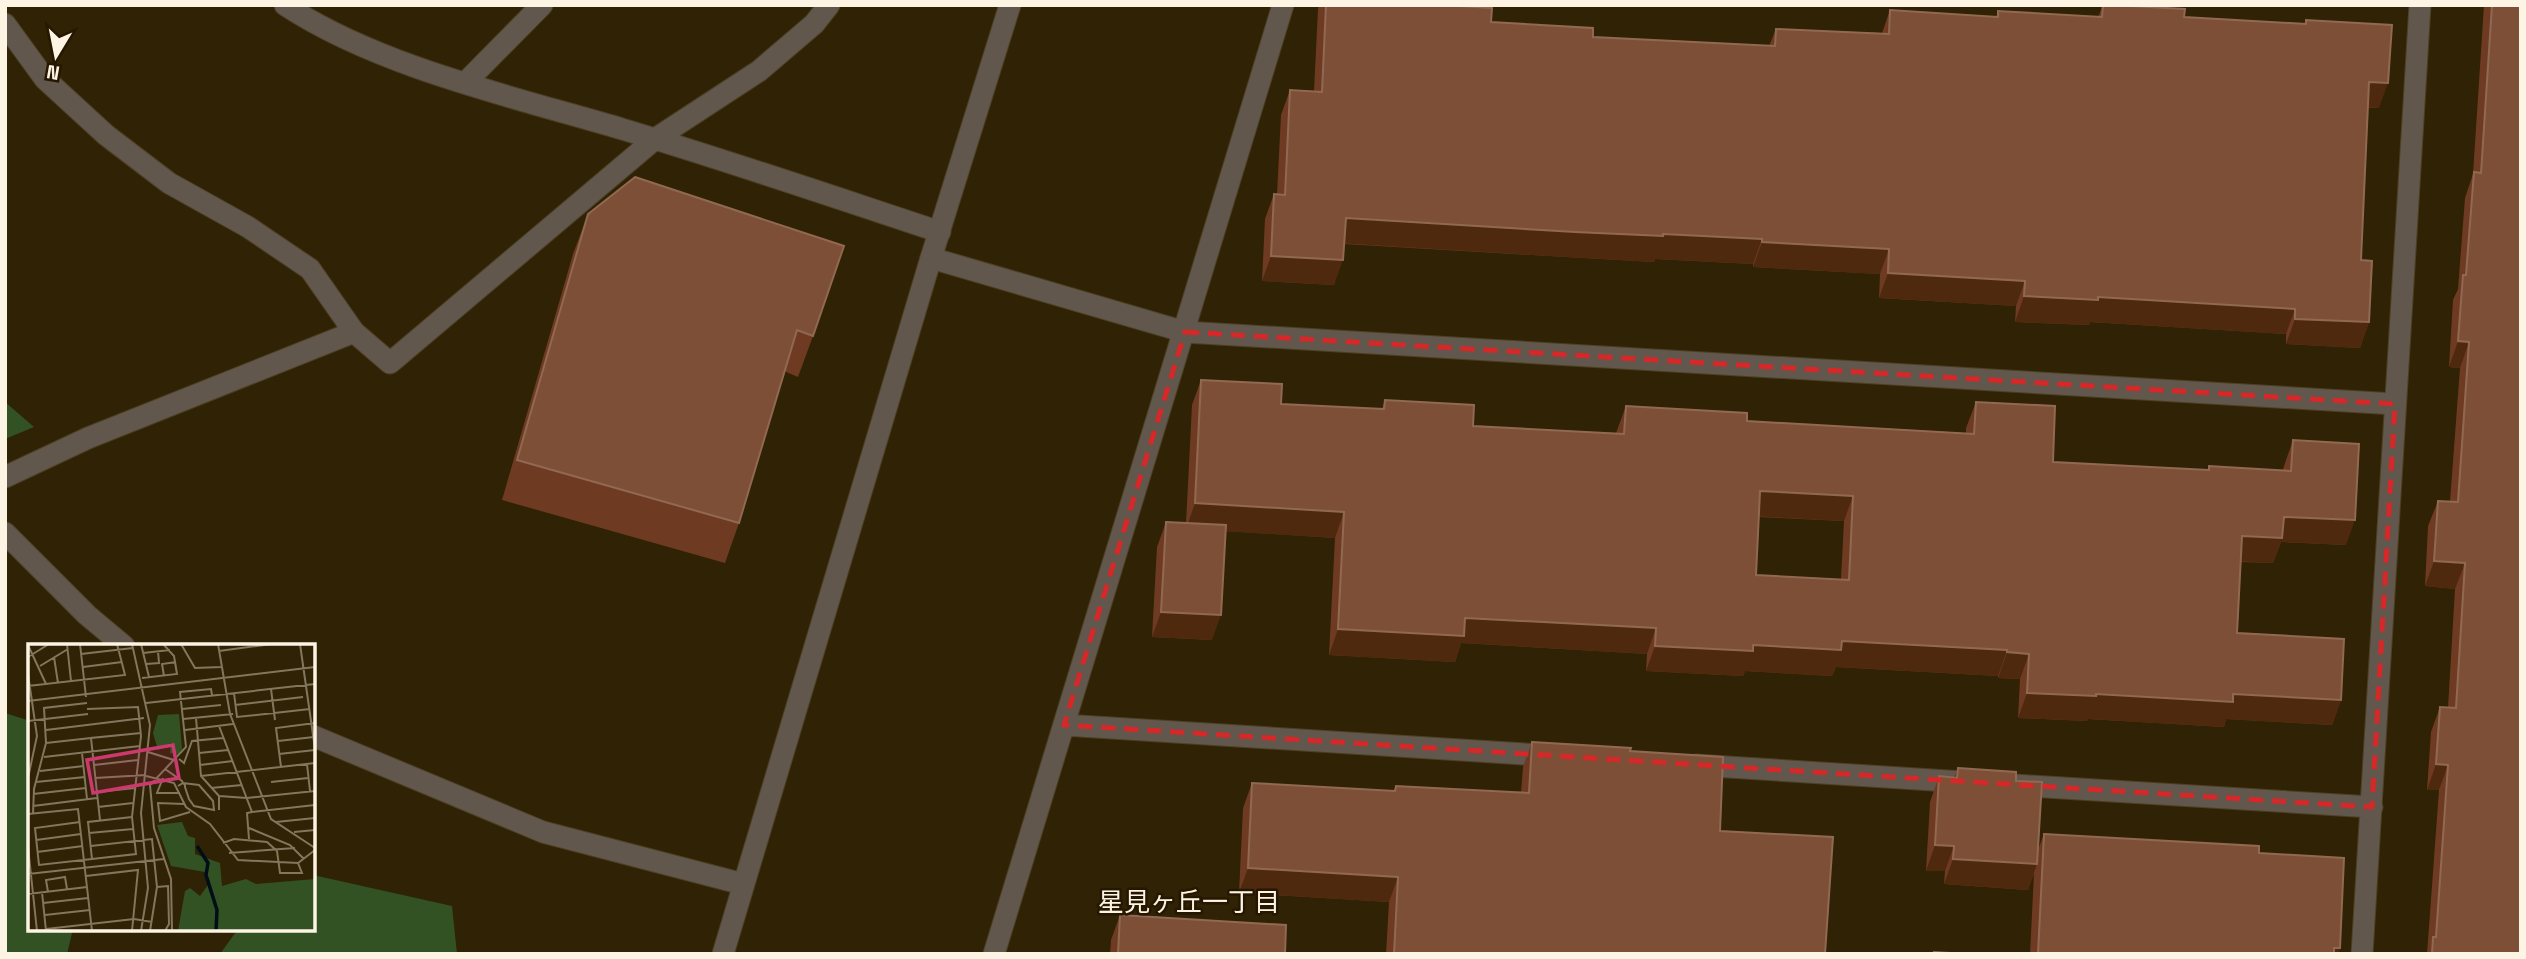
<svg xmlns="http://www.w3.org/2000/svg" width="2526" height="959" viewBox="0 0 2526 959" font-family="'Space Grotesk','Noto Sans JP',sans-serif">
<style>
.green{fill:#325223}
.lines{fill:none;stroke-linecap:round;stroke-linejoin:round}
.minor-casing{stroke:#4d3f23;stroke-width:23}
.tertiary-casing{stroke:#4d3f23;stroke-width:23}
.minor{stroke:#61574c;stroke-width:21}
.tertiary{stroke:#61574c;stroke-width:21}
.wall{fill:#6e3b22;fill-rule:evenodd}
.shaded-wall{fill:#4f290e}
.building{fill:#7d4f37;stroke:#916952;stroke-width:2;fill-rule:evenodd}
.marked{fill:none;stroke:#d62828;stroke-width:5;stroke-dasharray:14 9;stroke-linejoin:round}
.labels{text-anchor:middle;stroke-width:5;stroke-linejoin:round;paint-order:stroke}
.neighbourhood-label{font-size:26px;fill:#fdf4e3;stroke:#261800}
.inset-river{fill:none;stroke:#000e18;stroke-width:3.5}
.inset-road{fill:none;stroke:#82765d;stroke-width:2}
.view{fill:#cb396f;fill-opacity:0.15;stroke:#cb396f;stroke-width:3.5}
.inset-edge{fill:none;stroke:#fdf4e3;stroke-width:3.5}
</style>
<rect width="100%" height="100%" fill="#302204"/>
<!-- green -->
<path class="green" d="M5 402 34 427 5 439Z
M5 713 30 721V929H73L67 954H5Z
M313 875 452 906 457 954H220L238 929H313Z"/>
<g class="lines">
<!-- minor casing -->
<g class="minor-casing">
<path id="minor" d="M285 5C379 67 514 97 622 129 729 161 834 197 940 232
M5 24 45 79 106 135 169 183 248 227 310 269 354 332
M465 83 542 5
M931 258 1185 332 2395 404
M5 477 88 438 354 332 390 363 655 139 759 71 814 24 829 5
M5 533 87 615 124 646
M1064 725 1556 756
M313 736 543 832 743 884
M1696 765 1964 782
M2014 785 2372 807
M994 954 1283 5
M2362 954 2420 5"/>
</g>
<!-- tertiary casing -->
<g class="tertiary-casing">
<path id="tertiary" d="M723 954 931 258 1010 5"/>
</g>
<!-- minor -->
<use href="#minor" class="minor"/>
<!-- tertiary -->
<use href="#tertiary" class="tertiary"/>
</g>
<!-- wall -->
<path class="wall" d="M1319 5H1444L1491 22 1593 37 1769 46 1776 29 1882 33 1890 10 1996 17 1998 11 2098 17 2103 5 2184 17 2304 24 2306 20 2379 108H2368L2361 260 2369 322 2360 348 2286 344V334L2090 322 2089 325 2015 322 2016 306 1879 298 1880 274 1753 267V264L1655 259 1654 262 1566 257 1344 244 1334 285 1262 281 1265 219 1274 194H1277L1281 115 1290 90 1314 91 1318 9Z
M2484 5H2521V954H2427L2439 790H2427L2431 732 2440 707 2448 708 2455 589 2425 586 2428 526 2438 501H2450L2460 368 2449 367 2453 300 2458 289 2465 198 2473 174Z
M588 214 813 336 798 377 784 371 739 523 725 563 502 500 573 254Z
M1201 380 1281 404 1382 409 1385 400 1473 426 1616 433 1626 406 1747 421 1966 433V428L1976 402 2053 462 2208 470 2209 466 2283 470 2284 466 2293 440 2346 545 2281 542 2273 563 2241 562 2237 633 2341 700 2332 725 2226 719 2224 727 2088 719 2087 721 2018 718 2020 679 1998 678V676L1836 667 1832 676 1745 671 1743 676 1646 671 1647 654 1461 643 1455 662 1329 655 1335 538 1226 531 1212 640 1152 637 1157 547 1166 522 1186 523 1192 405ZM1759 517 1844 521 1841 579 1756 575Z
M1532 742 1630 751 1720 831 1825 954H1386L1389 902 1239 893 1243 808 1252 783 1394 791 1396 786 1521 793 1523 767Z
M1958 768 2016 781 2038 850 2044 834 2259 853 2340 948 2338 954H2030L2034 873 2028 890 1944 884 1945 871H1926L1930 802 1939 776 1954 778Z
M1120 915 1285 954H1110L1111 940Z"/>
<!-- shaded-wall -->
<path class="shaded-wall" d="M2369 82 2388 83 2379 108 2360 107Z
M1346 218 1663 234 1762 239 1753 264 1655 259 1654 262 1566 257 1337 243Z
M1762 242 1889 249 1880 274 1753 267Z
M1271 256 1343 260 1334 285 1262 281Z
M1888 273 2025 281 2016 306 1879 298Z
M2024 296 2098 297 2295 309 2286 334 2090 322 2089 325 2015 322Z
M2295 319 2369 322 2360 348 2286 344Z
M2458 341 2469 342 2460 368 2449 367Z
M1760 491 1853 496 1844 521 1751 516Z
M1195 503 1344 512 1335 538 1186 529Z
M2284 517 2355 520 2346 545 2281 542 2273 563 2233 561 2242 536Z
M2434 561 2465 563 2455 589 2425 586Z
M1161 612 1221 615 1212 640 1152 637Z
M1465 618 1656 628 1647 654 1461 643 1455 662 1329 655 1338 629Z
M1842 641 2007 650 1998 676 1836 667 1832 676 1745 671 1743 676 1646 671 1655 646 1753 645Z
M2007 652 2029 654 2020 679 1998 678Z
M2027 693 2233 694 2341 700 2332 725 2226 719 2224 727 2088 719 2087 721 2018 718Z
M2436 764 2448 765 2439 790H2427Z
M1935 845 1954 846 1945 871H1926Z
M1953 859 2037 864 2028 890 1944 884Z
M1248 868 1398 877 1389 902 1239 893Z
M2334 948H2340L2338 954H2332Z"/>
<!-- building -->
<path class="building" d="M1326 5H1444L1492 8 1491 22 1593 28V37L1775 46 1776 29 1889 34 1890 10 1998 17V11L2102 17 2103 5H2113L2185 9 2184 17 2306 24V20L2392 25 2388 83 2369 82 2361 260 2372 261 2369 322 2295 319V309L2098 297V300L2024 296 2025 281 1888 273 1889 249 1762 242V239L1663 234V236L1575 232 1346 218 1343 260 1271 256 1274 194 1285 195 1290 90 1322 92Z
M2492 5H2521V954H2432L2433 937H2436L2448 765 2436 764 2440 707 2456 708 2465 563 2434 561 2438 501 2458 502 2469 342 2458 341 2463 275H2466L2474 172 2481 173Z
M635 177 844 246 813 336 797 330 739 523 517 460 588 214Z
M1201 380 1282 384 1281 404 1384 409 1385 400 1474 405 1473 426 1624 434 1626 406 1747 413V421L1974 434 1976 402 2055 406 2053 462 2209 470V466L2291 471 2293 440 2359 444 2355 520 2284 517 2282 538 2242 536 2237 633 2344 639 2341 700 2233 694V702L2096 694V696L2027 693 2029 654 2007 652V650L1842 641 1841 650 1753 645V651L1655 646 1656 628 1465 618 1464 636 1338 629 1344 512 1195 503ZM1760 491 1853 496 1849 580 1756 575Z
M1166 522 1226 525 1221 615 1161 612Z
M1532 742 1631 748 1630 751 1723 757 1720 831 1833 837 1825 954H1394L1398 877 1248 868 1252 783 1395 791 1396 786 1529 793Z
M1958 768 2016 772V781L2042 782 2037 864 1953 859 1954 846 1935 845 1939 776 1957 778Z
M2044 834 2259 846V853L2344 858 2340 948H2334V954H2038Z
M1120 915 1286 925 1285 954H1118Z
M1934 952 1967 954H1934Z"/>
<!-- marked area -->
<path class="marked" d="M1185 332 2395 404 2372 807 1064 725Z"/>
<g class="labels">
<!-- neighbourhood labels -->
<g class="neighbourhood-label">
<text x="1189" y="911">星見ヶ丘一丁目</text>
</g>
</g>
<!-- overview -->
<g transform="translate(28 644)">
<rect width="287" height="287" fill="#302204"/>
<path d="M151 70 154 105 150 110 142 109 143 99 130 106 125 89 130 71ZM154 178 160 192 167 194V210L192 219 194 242 218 235 228 240 287 235V287H150L157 247 162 244 172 252 182 238 177 228 143 222 129 181Z" fill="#325223"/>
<path class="inset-river" d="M169 202 180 219 178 231 189 266 188 287"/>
<path class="inset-road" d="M39 0 43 37M52 0 58 53M104 0 122 81 113 169 120 244 113 287M113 0 121 33M153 0 167 24 193 23M190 0 202 70 243 175 287 204M272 0 287 105M0 1 18 40M191 7 244 0M115 9 142 6M53 10 105 4M0 13 21 0M26 13 30 39M118 20 131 19 130 7M12 22 40 5M55 23 94 18M0 30 9 92 0 134M136 32 134 20 148 18M114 34 149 30 146 12 135 0M0 42 97 31 89 0M243 45 247 76M206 49 209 73 282 65M0 57 287 23M118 59 287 40M207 61 275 53M154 65 193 61M168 74 173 132 191 152V166M155 75 205 70M0 77 60 70M0 82V104M191 82 224 168 287 161M18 86 116 74M157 86 205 80M250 97 286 93M18 99 63 94M120 108 149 117M54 109 59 155M171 109 200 106M251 110 287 106M16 113 112 102M151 115 156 119 164 97 195 94M279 120 282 147M66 121 110 116M172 121 205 117M253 123 248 84 287 79M137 125 154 137 155 139 157 141V143L161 155 166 162 186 166 185 157 171 141 155 139 150 142M12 127 56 122M118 132 146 139 158 163 182 180 210 216 270 219 287 206M173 132 287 119M67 134 118 131M135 134 129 149H152M8 138 57 133M243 138 280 134M183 144 214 141M69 148 107 144M5 150 58 144M191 152 219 154 287 147M156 160 130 159 132 177 162 168M5 162 69 154M70 163 105 159M0 170 50 165 64 287M5 170 6 145 18 99 16 64 59 59M72 176 63 94 113 89M52 178 7 184 11 221 108 210 104 173 113 92 110 63 59 65M248 178 287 174M221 184 262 201 276 215M266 188 287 186M61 189 105 185M221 195 219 169 224 168M8 196 53 190M195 199 206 195 239 198 249 207 252 229H274L270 219M63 202 124 195 129 243 122 287M0 203 9 287M9 208 55 202M201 209 267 204M64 215 60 178 104 173M0 230 136 215M58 232 110 226 104 287M129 243 140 242 141 280 137 287M14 248 18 287M20 248 18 236 37 233 39 245M0 250 59 243M15 259 60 254M17 271 62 266M18 285 106 275 124 278M144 287 143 235 126 184 122 141 158 103 152 48 183 45 184 51"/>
<path class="view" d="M145 101 151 134 65 149 59 116Z"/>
<rect width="287" height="287" class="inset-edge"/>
</g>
<!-- border -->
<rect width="2526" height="959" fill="none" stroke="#fdf4e3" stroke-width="14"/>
<!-- north arrow -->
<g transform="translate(56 56) rotate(190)" stroke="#261800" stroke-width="5" paint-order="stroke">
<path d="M0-5L12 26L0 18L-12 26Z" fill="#fdf4e3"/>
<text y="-10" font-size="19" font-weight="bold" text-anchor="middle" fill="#fdf4e3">N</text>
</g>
</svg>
